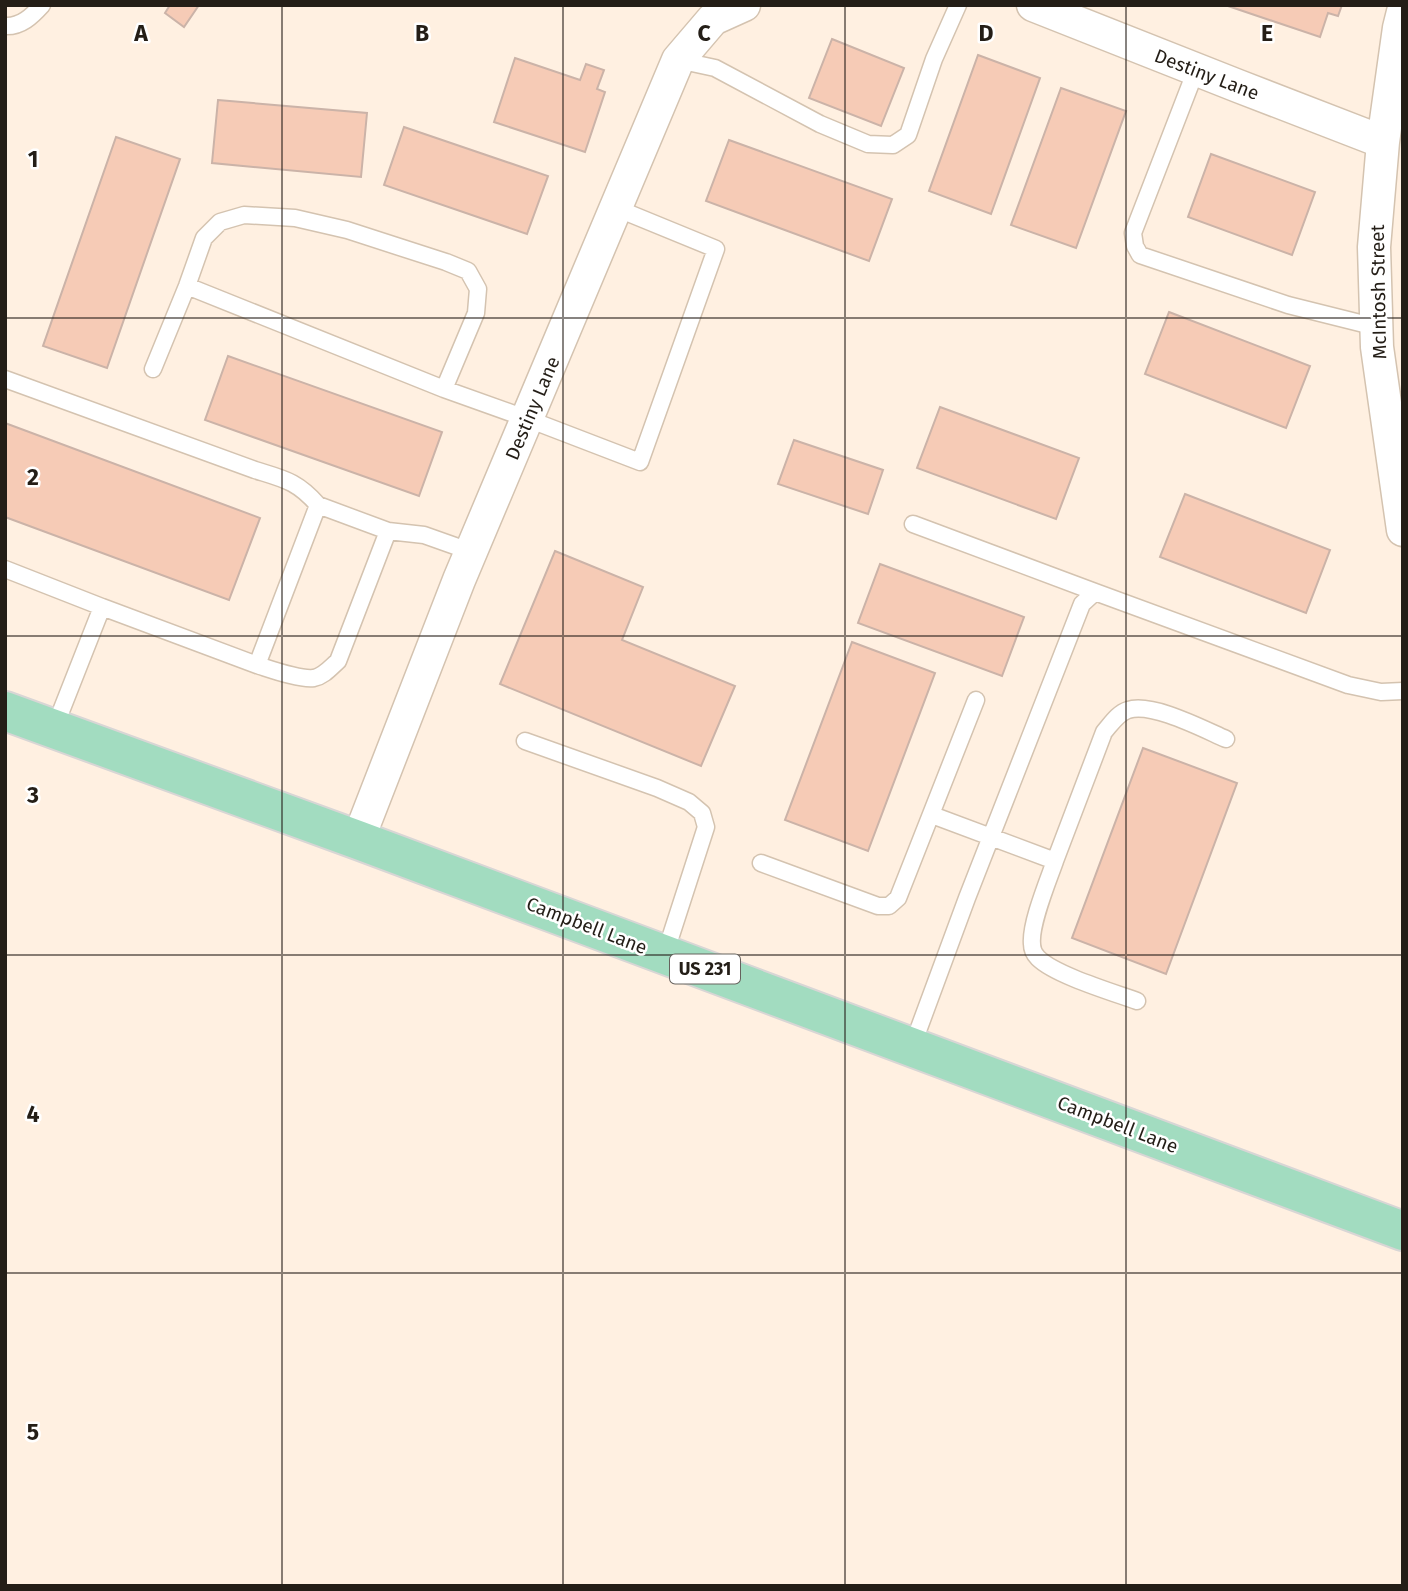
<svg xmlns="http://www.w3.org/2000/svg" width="1408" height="1591" viewBox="0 0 1408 1591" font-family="'Fira Sans',sans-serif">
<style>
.building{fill:#f6cbb6;stroke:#cbb3a8;stroke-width:2}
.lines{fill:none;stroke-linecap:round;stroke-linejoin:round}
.lane-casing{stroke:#d4c3b0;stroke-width:19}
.street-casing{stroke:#d4c3b0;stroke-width:35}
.primary-casing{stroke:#d8d6d5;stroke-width:42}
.lane{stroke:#fff;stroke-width:16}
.street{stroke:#fff;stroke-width:32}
.primary{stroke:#a2dcc0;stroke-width:38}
.grid{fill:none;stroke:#241e17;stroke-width:2;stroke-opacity:0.55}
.labels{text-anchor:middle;stroke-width:5;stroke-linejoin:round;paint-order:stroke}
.shield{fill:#fff;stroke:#66625d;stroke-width:2}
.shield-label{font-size:18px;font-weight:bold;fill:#241e17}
.street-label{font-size:19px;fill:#241e17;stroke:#fff}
.grid-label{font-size:23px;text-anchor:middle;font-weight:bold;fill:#241e17;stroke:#fff;stroke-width:5;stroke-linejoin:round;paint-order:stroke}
</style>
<rect width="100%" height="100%" fill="#fff0e1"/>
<!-- building -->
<path class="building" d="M170 5H199L184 27 165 13Z
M1225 5H1342L1338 16 1328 13 1320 37Z
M832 39 904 68 881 126 809 98Z
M978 55 1040 78 991 214 929 191Z
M515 58 580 80 586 64 604 70 597 89 605 92 585 152 494 122Z
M1061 88 1126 111 1076 248 1011 225Z
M218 100 367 113 361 177 212 163Z
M404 127 548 176 527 234 384 185Z
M116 137 180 159 107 368 43 346Z
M729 140 892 199 869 261 706 201Z
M1211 154 1315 192 1292 255 1188 217Z
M1169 312 1310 366 1286 428 1145 374Z
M228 356 442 432 419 496 205 420Z
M940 407 1079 458 1056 519 917 468Z
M5 423 260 518 229 600 5 517Z
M794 440 883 470 868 514 778 484Z
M1185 494 1330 550 1306 613 1160 557Z
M555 551 643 587 622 640 735 686 701 766 500 684Z
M880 564 1024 617 1002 676 858 623Z
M852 642 935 673 868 851 785 820Z
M1143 748 1237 783 1166 974 1072 938Z"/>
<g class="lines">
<!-- lane casing -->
<g class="lane-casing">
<path id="lane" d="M5 26C21 27 32 16 42 5
M678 60 715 68 820 124 868 144 893 145 908 135 934 59 958 5
M1196 70 1133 233 1135 246 1140 255 1288 305 1376 327
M187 286 444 389 528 419 640 462 716 249 616 208
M153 369 187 286 204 238 220 222 244 215 295 218 347 230 446 262 468 271 478 289 476 313 444 389
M5 379 255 470C284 479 297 481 318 505
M913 524 1095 592
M388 531 424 535 472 552
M5 569 102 607
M54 729 102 607 257 665C270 669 300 680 314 678 324 676 331 667 338 661L388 531 318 505 257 665
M525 741 657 788 689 802 702 813 706 827 665 954
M932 815 1055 861 1104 732C1111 724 1118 713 1128 710 1152 702 1203 729 1226 739
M1055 861C1048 881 1030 924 1032 944 1032 949 1034 954 1038 958 1055 975 1112 992 1137 1001
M761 863 878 906H889L898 898 976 700
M912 1047 967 898 1082 604 1095 592 1348 685 1381 692 1403 691"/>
</g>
<!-- street casing -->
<g class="street-casing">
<path id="street" d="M1033 5 1238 86 1383 142
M1403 12 1399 28 1383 142 1374 247 1377 347 1403 530
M358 840 459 580 678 60 713 19 744 5"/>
</g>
<!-- primary casing -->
<g class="primary-casing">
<path id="primary" d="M5 711 358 840 1403 1231"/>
</g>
<!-- lane -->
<use href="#lane" class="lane"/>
<!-- street -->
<use href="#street" class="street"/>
<!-- primary -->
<use href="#primary" class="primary"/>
</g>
<!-- grid -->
<path class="grid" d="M282 5V1586M563 5V1586M845 5V1586M1126 5V1586M5 318H1403M5 636H1403M5 955H1403M5 1273H1403"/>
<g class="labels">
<!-- shield labels -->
<rect class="shield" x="670" y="954.5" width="70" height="29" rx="5"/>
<g class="shield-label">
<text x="705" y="975">US 231</text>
</g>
<!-- street labels -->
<g class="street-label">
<text transform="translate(1207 74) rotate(21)" y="7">Destiny Lane</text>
<text transform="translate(1378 292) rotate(-91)" y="7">McIntosh Street</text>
<text transform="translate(532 408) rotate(-67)" y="7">Destiny Lane</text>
<text transform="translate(587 925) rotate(21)" y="7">Campbell Lane</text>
<text transform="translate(1118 1124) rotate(21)" y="7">Campbell Lane</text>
</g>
</g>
<g class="grid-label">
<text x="141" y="41">A</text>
<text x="422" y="41">B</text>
<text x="704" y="41">C</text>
<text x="986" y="41">D</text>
<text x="1267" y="41">E</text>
<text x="33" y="167">1</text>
<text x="33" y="485">2</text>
<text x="33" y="803">3</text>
<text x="33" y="1122">4</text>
<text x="33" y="1440">5</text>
</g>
<!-- border -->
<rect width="1408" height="1591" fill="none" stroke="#241e17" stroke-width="14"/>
</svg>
